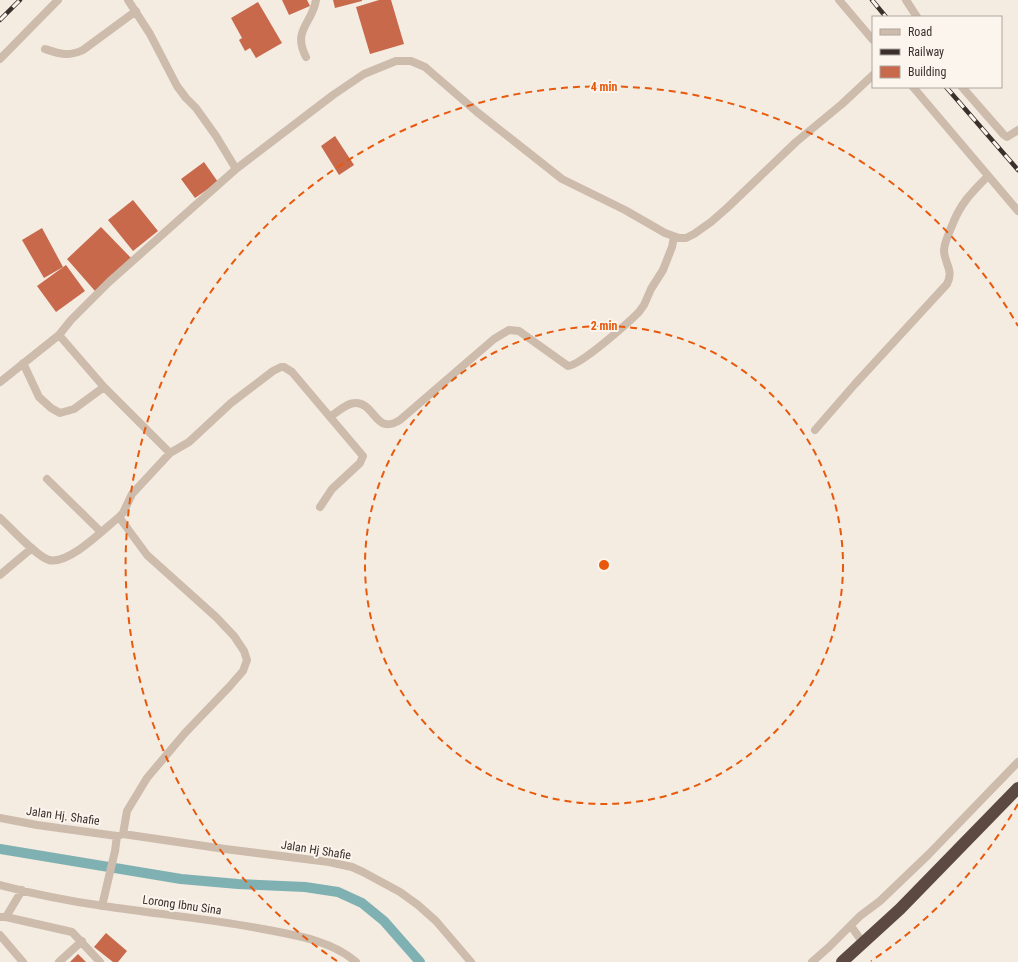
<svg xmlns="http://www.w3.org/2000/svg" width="1018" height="962" viewBox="0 0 1018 962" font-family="'Roboto Condensed',sans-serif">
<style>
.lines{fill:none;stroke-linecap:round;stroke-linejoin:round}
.canal{stroke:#7fb0b2;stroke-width:10}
.building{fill:#c8694b}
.street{stroke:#cdbbac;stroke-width:8}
.highway{stroke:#5c4a42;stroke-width:12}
.rail-casing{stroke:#3b302b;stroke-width:4.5}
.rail{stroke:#fbf5ee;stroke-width:3;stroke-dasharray:9;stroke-linecap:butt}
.ring{fill:none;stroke:#e8590c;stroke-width:2;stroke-dasharray:7 5}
.labels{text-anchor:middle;stroke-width:4;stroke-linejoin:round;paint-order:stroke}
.street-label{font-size:12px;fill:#3b302b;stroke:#fbf5ee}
.centre{fill:#e8590c;stroke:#fbf5ee;stroke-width:2}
.ring-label{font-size:12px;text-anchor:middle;font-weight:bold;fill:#e8590c;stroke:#fbf5ee;stroke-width:4;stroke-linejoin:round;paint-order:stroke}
</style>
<rect width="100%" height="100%" fill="#f4ebe1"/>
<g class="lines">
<!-- canal -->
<path class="canal" d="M0 849 181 879 238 884 305 887 338 892 362 903 384 921 420 962"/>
</g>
<!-- building -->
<path class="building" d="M282 0H307L310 6 289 15Z
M333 0H362V1L335 8Z
M379 0H391L404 44 370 54 356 7Z
M258 2 282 43 256 58 250 48 245 51 239 40 242 38 231 18Z
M335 136 354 165 339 175 321 146Z
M204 162 218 182 195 198 181 179Z
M133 200 158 231 133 251 108 220Z
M101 227 132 259 95 291 67 259Z
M42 228 63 267 44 278 22 240Z
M66 265 85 291 56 312 37 286Z
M106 933 127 951 118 962H113L94 947Z
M78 954 86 962H70Z"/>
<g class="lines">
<!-- street -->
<path class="street" d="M128 0 150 34 177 86 186 98 196 108 216 136 236 169
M839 0 873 40
M906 0 917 17
M45 49C60 54 68 57 83 50L136 11
M306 57C292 30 312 24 316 0
M0 59 58 0
M913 87 1018 211
M962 87 1004 135 1007 137 1018 130
M59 335 104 387 170 453
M23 363 39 397 51 408 60 413 74 409 104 387
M0 382 59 335 71 320 109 282 236 169 333 95 364 74 396 61H411L425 67 477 112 562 179 625 210 665 233 679 238H686L694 234 711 222 727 208 796 142 842 104 873 75
M815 430 855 384 947 284C954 270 945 265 944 251 944 243 948 236 951 228 960 204 970 194 988 176
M47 479 101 532
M320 507 332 489 360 463 363 456 330 417
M119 517 147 555 216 617 234 636 244 651 247 660 243 671 230 686 185 733 147 778 127 811 123 834
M0 518C10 527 37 557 49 560 69 565 104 529 119 517L123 513 132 494 170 453 189 442 231 403 273 371 281 367H284L292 372 330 417C337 412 347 403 355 403 375 402 375 436 400 420L494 339 509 330 519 331 568 366C581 365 628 323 639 312L644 305 651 289 663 270 672 247 674 237
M0 575 32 548
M0 818 37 825 117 836 123 834 225 849 329 862 352 867 363 872 400 892 418 905 436 921 471 962
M0 885C34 894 69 901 104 906 157 914 210 919 263 929 294 935 331 940 356 962
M102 906 115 851 117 836
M0 917H6L72 932 100 962
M6 917 22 890
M851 926 863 943
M0 935 23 962
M59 962 82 941
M812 962 829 947 860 916 880 901 928 855 1018 762"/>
<!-- highway -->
<path class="highway" d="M842 962 900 909 1018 788"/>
<!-- rail casing -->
<g class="rail-casing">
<path id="rail" d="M872 0 886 17
M0 20 20 0
M946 87 1018 170"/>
</g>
<!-- rail -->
<use href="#rail" class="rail"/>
</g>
<!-- distance rings -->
<g class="ring">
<circle cx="604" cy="565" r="239"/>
<path d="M1018 804A478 478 0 0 1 871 961M337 961A478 478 0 1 1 1018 326"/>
</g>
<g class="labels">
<!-- street labels -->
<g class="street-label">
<text transform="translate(63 816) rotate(8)" y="4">Jalan Hj. Shafie</text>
<text transform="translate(316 850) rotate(9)" y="4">Jalan Hj Shafie</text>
<text transform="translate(182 905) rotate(8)" y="4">Lorong Ibnu Sina</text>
</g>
</g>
<circle cx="604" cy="565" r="6" class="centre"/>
<g class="ring-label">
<text x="604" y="91">4 min</text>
<text x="604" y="330">2 min</text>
</g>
<!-- legend -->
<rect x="872" y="16" width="130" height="72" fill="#fbf5ee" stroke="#aea6a0"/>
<rect x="880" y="29" width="20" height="6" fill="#cdbbac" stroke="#aea6a0"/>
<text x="908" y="36" font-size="12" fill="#3b302b">Road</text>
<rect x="880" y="49" width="20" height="6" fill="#3b302b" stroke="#aea6a0"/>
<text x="908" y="56" font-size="12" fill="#3b302b">Railway</text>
<rect x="880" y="66" width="20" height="12" fill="#c8694b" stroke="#aea6a0"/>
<text x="908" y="76" font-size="12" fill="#3b302b">Building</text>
</svg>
